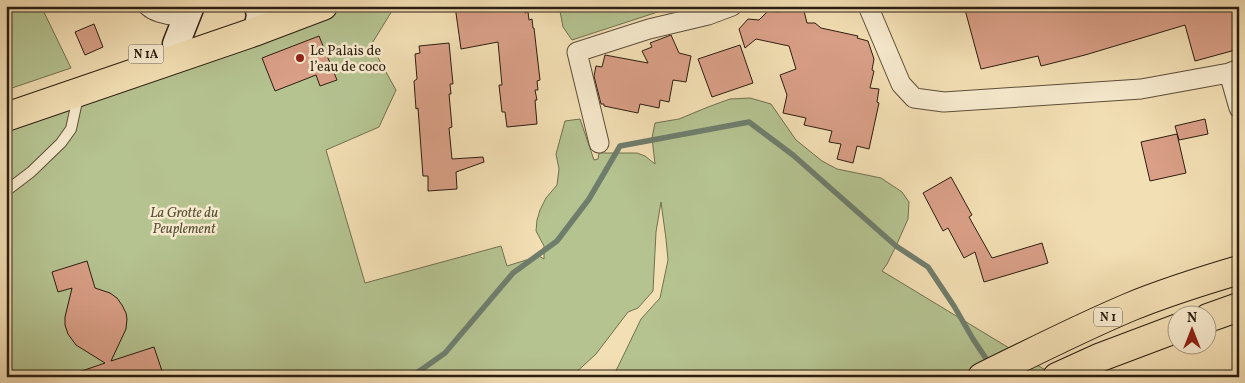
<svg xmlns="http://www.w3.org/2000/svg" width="1245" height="383" viewBox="0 0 1245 383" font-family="Vollkorn,serif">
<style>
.green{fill:#b5c391;stroke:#707050}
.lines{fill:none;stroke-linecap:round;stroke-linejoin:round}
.stream{stroke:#6f7d6c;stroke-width:5.5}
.building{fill:#d99f87;stroke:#2c1e10}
.lane-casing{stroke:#5e4e39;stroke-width:12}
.street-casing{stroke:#5e4e39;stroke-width:21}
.secondary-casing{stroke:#2c1e10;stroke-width:29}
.primary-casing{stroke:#2c1e10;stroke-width:30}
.highway-casing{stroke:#2c1e10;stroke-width:30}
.lane{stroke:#f7eace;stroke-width:10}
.street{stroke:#f7eace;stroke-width:19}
.secondary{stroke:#f7eace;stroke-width:26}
.primary{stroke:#f3dfb4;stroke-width:28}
.highway{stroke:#f3dfb4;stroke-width:28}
.poi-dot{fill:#8f2418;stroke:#f7eace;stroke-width:2}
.labels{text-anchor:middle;stroke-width:5;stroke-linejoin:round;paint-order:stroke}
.shield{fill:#f7eace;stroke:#695b49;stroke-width:1}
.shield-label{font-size:12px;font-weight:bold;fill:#2c1e10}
.poi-label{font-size:14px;fill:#2c1e10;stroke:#f7eace;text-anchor:start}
.park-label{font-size:14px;font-style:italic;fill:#555037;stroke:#f7eace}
</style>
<rect width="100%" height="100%" fill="#f3dfb4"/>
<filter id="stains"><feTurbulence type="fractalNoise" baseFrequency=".004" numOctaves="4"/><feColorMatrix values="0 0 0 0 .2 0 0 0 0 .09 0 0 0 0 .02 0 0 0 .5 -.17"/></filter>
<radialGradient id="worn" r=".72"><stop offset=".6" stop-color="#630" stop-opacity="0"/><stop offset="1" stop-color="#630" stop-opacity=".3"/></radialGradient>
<!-- green -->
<path class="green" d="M6 6H41L71 68 6 90Z
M329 6H395L371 45 396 90 379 127 326 150 365 283 501 246 507 266 539 256 544 259V246L536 231 537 220 540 210 546 198 557 185 559 169 556 154 565 121 580 119 594 160 598 159 599 153H637L645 156 655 164 652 138 655 123 679 119 708 107 730 99 750 98 771 104 796 140 822 161 837 169 881 178 902 192 909 202 908 219 896 246 887 264 882 271 1057 377H613L641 319 660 298 668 260 666 239 661 202 656 232 653 291 638 308 628 312 596 354 571 377H6V117Z
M559 6H676L572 40 563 27Z"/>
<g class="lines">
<!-- stream -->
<path class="stream" d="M411 377 445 353 513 273 557 241 589 199 620 146 749 122 793 155 896 246 928 267 954 306 973 339 991 366"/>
</g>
<!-- building -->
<path class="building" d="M455 6H473L474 10 497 6H524L525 13 528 12 529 20 532 19 533 28H534L540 80 537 81 538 90H535L537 100H535L537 124 507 127 505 112H502L499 85H502L498 42 461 49Z
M786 6 803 7 807 23H815L821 28 858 36 857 38 868 41 874 59 872 70 874 71 870 88 879 89 877 102 879 103 869 149 857 146 853 163 837 159 841 144 829 142 832 131 804 125 806 118 783 113 787 95 780 75 796 69 789 46 756 39 745 48 739 29 748 19 759 20 768 11 779 12Z
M964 6H1239V49L1195 61 1185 25 1085 55 1041 66 1038 56 981 69Z
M94 24 103 47 85 55 75 32Z
M671 35 679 53 691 56 686 82 673 80 669 102 660 100 659 108 640 104 638 113 604 106V104H601L594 76 596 66 602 67 605 55 648 63 642 51 652 47 650 43Z
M319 36 337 80 320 86 316 75 275 91 262 58Z
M449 43 453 84H450L451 94H449L452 127 449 128 452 159 483 157 484 162 456 172 457 189 428 191V176H423L418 108 416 109 414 81 417 79 415 54 420 53 419 46Z
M740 45 753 83 712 97 698 59Z
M1205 119 1208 134 1179 140 1175 126Z
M1177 134 1186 173 1150 181 1141 142Z
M951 177 972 215 969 217 992 258 1042 243 1048 263 984 282 975 252 964 258 948 228 943 231 923 193Z
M87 261 95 288 110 293 117 298 122 305 126 313 127 319 126 329 111 361 154 347 164 377H73V374L105 363 76 345 68 334 65 325V317L72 288 58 292 52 272Z"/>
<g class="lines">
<!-- lane casing -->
<g class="lane-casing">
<path id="lane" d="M6 191 31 172 61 143 71 129 76 106 80 97"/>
</g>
<!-- street casing -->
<g class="street-casing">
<path id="street" d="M148 6C156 13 166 14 176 16L190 6
M868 6 901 84 914 98 944 102 1141 89 1229 73 1239 69
M1229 73 1239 108
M599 143 577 52 649 29 708 15 732 6"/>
</g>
<!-- secondary casing -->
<g class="secondary-casing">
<path id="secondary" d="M257 31 260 15 258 6
M176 44 191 6"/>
</g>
<!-- primary casing -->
<g class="primary-casing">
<path id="primary" d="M6 117 257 31 323 6"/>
</g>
<!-- highway casing -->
<g class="highway-casing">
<path id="highway" d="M1208 318 1239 307
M982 377C1031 353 1080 328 1130 307 1166 292 1202 281 1239 270
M1057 377 1101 357 1178 328"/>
</g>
<!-- lane -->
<use href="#lane" class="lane"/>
<!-- street -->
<use href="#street" class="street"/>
<!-- secondary -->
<use href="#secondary" class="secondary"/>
<!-- primary -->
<use href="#primary" class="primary"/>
<!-- highway -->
<use href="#highway" class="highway"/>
</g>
<!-- markers -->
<circle class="poi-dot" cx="300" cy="58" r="5"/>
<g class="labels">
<!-- shield labels -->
<g class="shield">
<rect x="128.5" y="44.5" width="35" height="19" rx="4"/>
<rect x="1094" y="307.5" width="28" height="19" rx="4"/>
</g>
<g class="shield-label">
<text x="146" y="58">N 1A</text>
<text x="1108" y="321">N 1</text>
</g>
<!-- poi labels -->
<g class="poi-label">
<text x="310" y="55">Le Palais de<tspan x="310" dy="16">l’eau de coco</tspan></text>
</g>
<!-- park labels -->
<g class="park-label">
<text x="184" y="217">La Grotte du<tspan x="184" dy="16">Peuplement</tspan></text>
</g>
</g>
<!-- margin -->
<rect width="1245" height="383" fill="none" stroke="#f3dfb4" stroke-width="25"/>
<rect x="8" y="8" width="1230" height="368" fill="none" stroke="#2c1e10" stroke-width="2.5"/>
<rect x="12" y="12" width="1220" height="358" fill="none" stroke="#2c1e10"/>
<!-- north arrow -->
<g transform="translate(1192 330)"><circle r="24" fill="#f7eace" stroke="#a69882"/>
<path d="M0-4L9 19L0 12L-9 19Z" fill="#8f2418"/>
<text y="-8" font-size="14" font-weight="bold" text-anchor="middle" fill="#2c1e10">N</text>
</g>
<rect width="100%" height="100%" filter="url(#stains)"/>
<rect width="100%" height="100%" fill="url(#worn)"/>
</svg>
